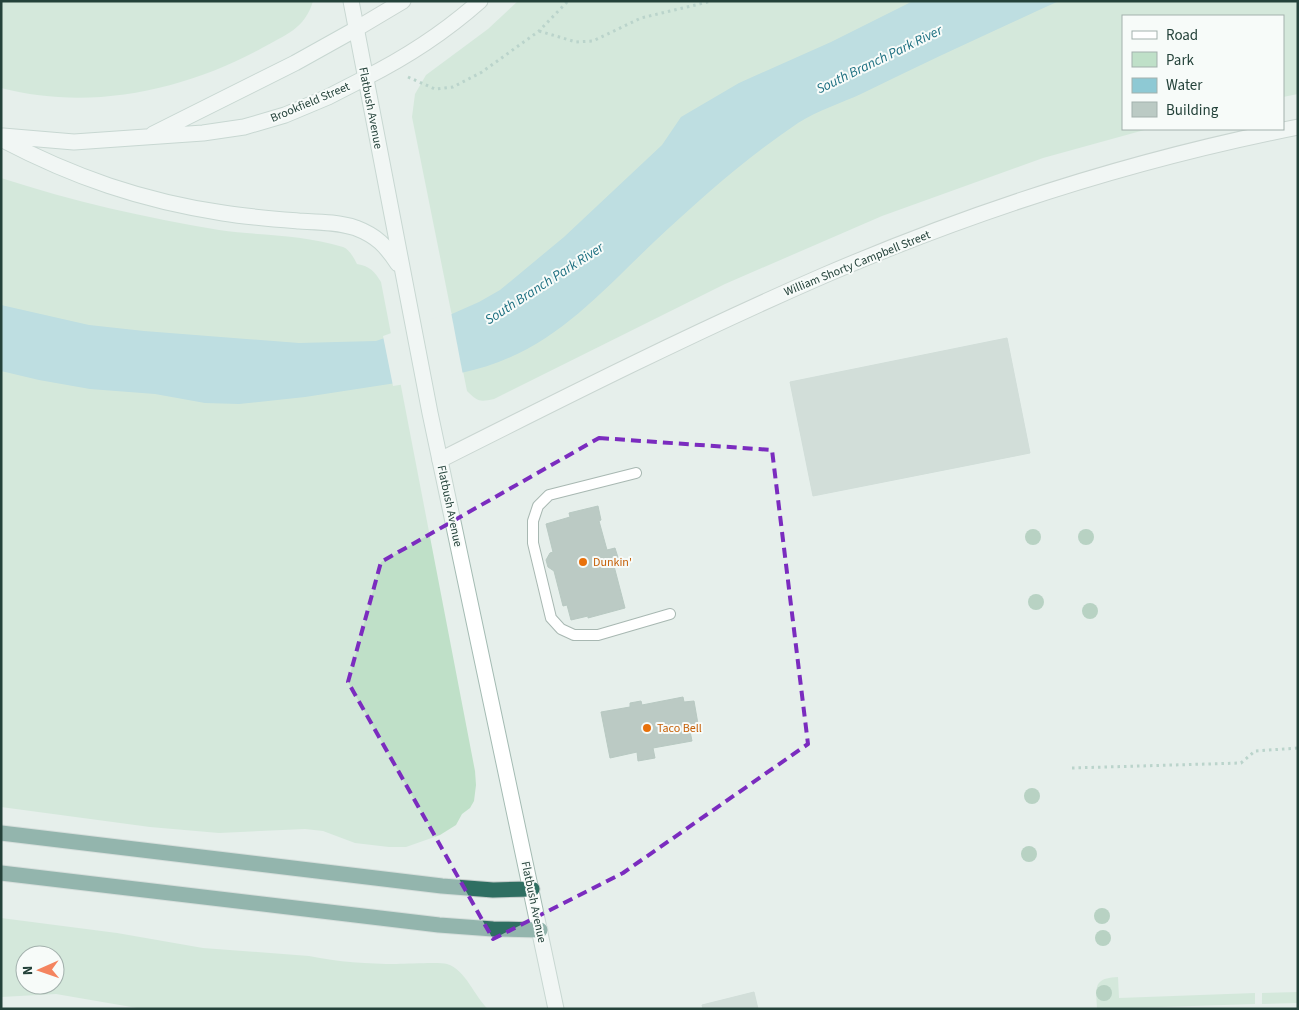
<svg xmlns="http://www.w3.org/2000/svg" width="1299" height="1010" viewBox="0 0 1299 1010" font-family="'Source Sans 3',sans-serif">
<style>
.green{fill:#bfe0c8;fill-rule:evenodd}
.water{fill:#8ec9d4}
.pier{fill:#e6efeb}
.building{fill:#bbcac4;stroke:#b8c9c2}
.lines{fill:none;stroke-linecap:round;stroke-linejoin:round}
.lane-casing{stroke:#a8b8b2;stroke-width:12}
.street-casing{stroke:#a8b8b2;stroke-width:17}
.secondary-casing{stroke:#a4bbb3;stroke-width:17}
.highway-casing{stroke:#c2cac8;stroke-width:17}
.path{stroke:#86b3a5;stroke-width:3;stroke-dasharray:2.5 4;stroke-linecap:butt}
.lane{stroke:#fff;stroke-width:10}
.street{stroke:#fff;stroke-width:15}
.secondary{stroke:#fff;stroke-width:15}
.highway{stroke:#2f6f62;stroke-width:15}
.tree{fill:#80af93}
.marked{fill:none;stroke:#7b2cbf;stroke-width:4;stroke-dasharray:10 6;stroke-linejoin:round}
.food-dot{fill:#e8710a;stroke:#f7fbf9;stroke-width:2}
.labels{text-anchor:middle;stroke-width:4;stroke-linejoin:round;paint-order:stroke}
.street-label{font-size:12px;fill:#24423a;stroke:#f7fbf9}
.food-label{font-size:12px;fill:#c56008;stroke:#f7fbf9;text-anchor:start}
.water-label{font-size:14px;font-style:italic;fill:#1c6f80;stroke:#f7fbf9}
</style>
<rect width="100%" height="100%" fill="#e6efeb"/>
<!-- green -->
<path class="green" d="M1 1H313C305 29 285 35 262 48 183 91 90 111 1 88Z
M518 1H1298V94L1283 97V16H1123V129H1148L1043 158 882 216 725 284 494 399C480 402 478 402 467 391L412 117 415 94 426 75 488 29Z
M1 178C72 201 146 218 219 230 260 236 302 234 343 247 349 249 354 258 357 264 370 266 375 272 381 282L475 771 476 785 474 801 470 808 462 814 456 825 440 835 406 847H389L355 843 323 831 305 829 219 833 150 827 1 807Z
M1 918 117 933 203 948 309 956C338 962 368 964 397 964 408 964 439 962 447 964 466 970 474 996 488 1009H143L56 994 1 997ZM25 955H55V985H25Z
M1118 977 1119 998 1255 993V1004L1097 1009C1096 987 1093 978 1118 977Z
M1298 992V1003L1262 1004V993Z"/>
<!-- water -->
<path class="water" d="M913 1H1059C993 31 928 61 863 93 842 103 818 110 798 123 746 158 700 199 655 241 594 299 548 355 461 373L305 397 239 404 205 403 155 394 90 389 39 380 1 371V305L89 325 144 331 299 343 376 341 445 317 479 302 500 290 564 237 662 145 681 117 739 83 831 42Z"/>
<!-- pier -->
<path class="pier" d="M451 312 463 375 393 386 383 336Z"/>
<!-- building -->
<path class="building" d="M1007 338 1030 453 813 496 790 382Z
M598 506 601 520 599 521 607 550 615 548 620 564 614 566 625 608 588 618V616L571 620 567 605 563 606 554 571 548 567 546 560 550 553 553 552 546 524 570 517 569 513Z
M683 697 684 702 694 701 698 724 689 726 692 741 653 748 655 758 638 761 637 752 610 758 601 712 630 707V703L641 701 642 705Z
M754 992 758 1009H703L702 1005Z"/>
<g class="lines">
<!-- lane casing -->
<g class="lane-casing">
<path id="lane" d="M636 473 549 495 538 506 533 521V543L551 618 561 629 574 635H598L670 614"/>
</g>
<!-- street casing -->
<g class="street-casing">
<path id="street" d="M356 29 403 1
M365 78C407 57 445 32 480 1
M440 460C567 396 694 332 825 275 976 210 1136 159 1298 127"/>
</g>
<!-- secondary casing -->
<g class="secondary-casing">
<path id="secondary" d="M351 1 430 413 556 1009
M153 134 295 63 356 29
M3 136 74 142 203 133 244 127 285 115 328 97 365 78
M1 139C73 177 143 201 223 213 248 217 274 219 299 221 318 222 338 222 356 228 377 236 386 246 398 264"/>
</g>
<!-- highway casing -->
<g class="highway-casing">
<path id="highway" d="M1 833 442 886 493 890 532 889
M1 873 439 925 493 929 540 930"/>
</g>
<!-- path -->
<path class="path" d="M539 31 576 42 593 41 641 18 712 1
M408 77 435 89 453 87 482 72 539 31 568 1
M1072 768 1241 763 1255 751 1298 748"/>
<!-- lane -->
<use href="#lane" class="lane"/>
<!-- street -->
<use href="#street" class="street"/>
<!-- secondary -->
<use href="#secondary" class="secondary"/>
<!-- highway -->
<use href="#highway" class="highway"/>
</g>
<!-- trees -->
<g class="tree">
<circle cx="1033" cy="537" r="8"/>
<circle cx="1086" cy="537" r="8"/>
<circle cx="1036" cy="602" r="8"/>
<circle cx="1090" cy="611" r="8"/>
<circle cx="1032" cy="796" r="8"/>
<circle cx="1029" cy="854" r="8"/>
<circle cx="1102" cy="916" r="8"/>
<circle cx="1103" cy="938" r="8"/>
<circle cx="1104" cy="993" r="8"/>
</g>
<!-- marked area -->
<path d="M0 0H1299V1010H0ZM599 438 772 450 808 744 623 873 493 939 348 682 381 562Z" fill="#e6efeb" fill-opacity=".55" fill-rule="evenodd"/>
<path class="marked" d="M599 438 772 450 808 744 623 873 493 939 348 682 381 562Z"/>
<!-- markers -->
<g class="food-dot">
<circle cx="583" cy="562" r="5"/>
<circle cx="647" cy="728" r="5"/>
</g>
<g class="labels">
<!-- street labels -->
<g class="street-label">
<text transform="translate(310 102) rotate(-23)" y="4">Brookfield Street</text>
<text transform="translate(371 108) rotate(79)" y="4">Flatbush Avenue</text>
<text transform="translate(857 263) rotate(-22)" y="4">William Shorty Campbell Street</text>
<text transform="translate(450 506) rotate(78)" y="4">Flatbush Avenue</text>
<text transform="translate(534 902) rotate(78)" y="4">Flatbush Avenue</text>
</g>
<!-- food labels -->
<g class="food-label">
<text x="593" y="566">Dunkin'</text>
<text x="657" y="732">Taco Bell</text>
</g>
<!-- water labels -->
<g class="water-label">
<text transform="translate(879 59) rotate(-26)" y="5">South Branch Park River</text>
<text transform="translate(544 283) rotate(-33)" y="5">South Branch Park River</text>
</g>
</g>
<!-- border -->
<rect width="1299" height="1010" fill="none" stroke="#24423a" stroke-width="5"/>
<!-- legend -->
<rect x="1122" y="15" width="162" height="115" fill="#f7fbf9" stroke="#a3b1ad"/>
<rect x="1132" y="31" width="25" height="8" fill="#ffffff" stroke="#a3b1ad"/>
<text x="1166" y="40" font-size="15" fill="#24423a">Road</text>
<rect x="1132" y="52" width="25" height="15" fill="#bfe0c8" stroke="#a3b1ad"/>
<text x="1166" y="65" font-size="15" fill="#24423a">Park</text>
<rect x="1132" y="78" width="25" height="15" fill="#8ec9d4" stroke="#a3b1ad"/>
<text x="1166" y="90" font-size="15" fill="#24423a">Water</text>
<rect x="1132" y="102" width="25" height="15" fill="#bbcac4" stroke="#a3b1ad"/>
<text x="1166" y="115" font-size="15" fill="#24423a">Building</text>
<!-- north arrow -->
<g transform="translate(40 970) rotate(268)"><circle r="24" fill="#f7fbf9" stroke="#a3b1ad"/>
<path d="M0-4L9 19L0 12L-9 19Z" fill="#f4845f"/>
<text y="-8" font-size="14" font-weight="bold" text-anchor="middle" fill="#24423a">N</text>
</g>
</svg>
